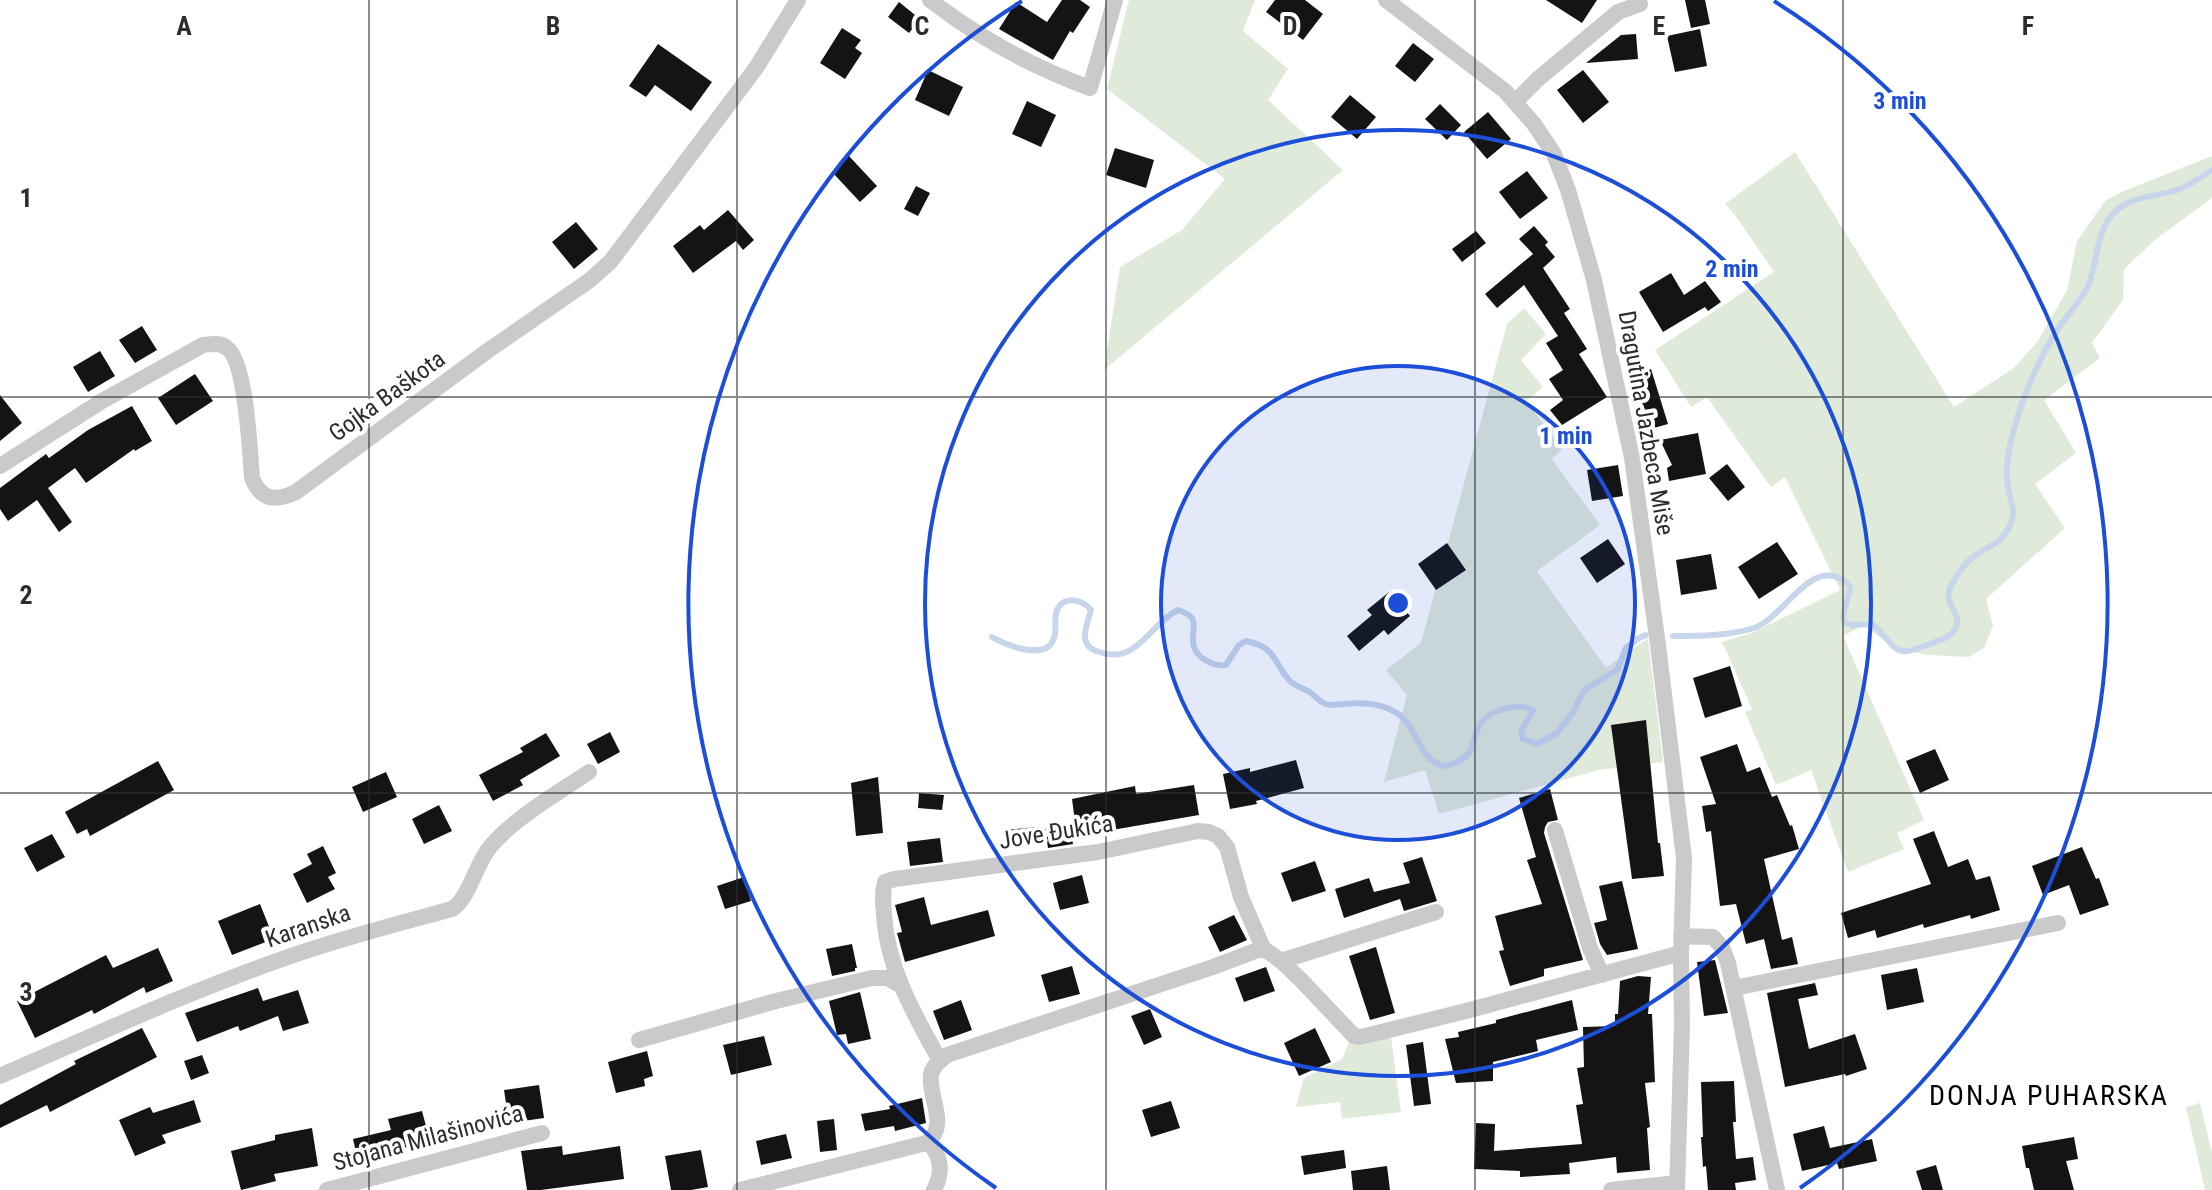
<svg xmlns="http://www.w3.org/2000/svg" width="2212" height="1190" viewBox="0 0 2212 1190" font-family="'Roboto Condensed',sans-serif">
<style>
.green{fill:#e0eada}
.lines{fill:none;stroke-linecap:round;stroke-linejoin:round}
.stream{stroke:#c7d6ea;stroke-width:6}
.building{fill:#141414}
.minor{stroke:#cacaca;stroke-width:16}
.grid{fill:none;stroke:#2d2d2d;stroke-width:2;stroke-opacity:0.55}
.ring{fill:none;stroke:#1d4ed8;stroke-width:4}
.labels{text-anchor:middle;stroke-width:8;stroke-linejoin:round;paint-order:stroke}
.street-label{font-size:24px;fill:#2d2d2d;stroke:#fff}
.quarter-label{font-size:28px;letter-spacing:2px;fill:#000;stroke:#fff}
.grid-label{font-size:26px;text-anchor:middle;font-weight:bold;fill:#2d2d2d;stroke:#fff;stroke-width:8;stroke-linejoin:round;paint-order:stroke}
.centre{fill:#1d4ed8;stroke:#fff;stroke-width:4}
.ring-label{font-size:24px;text-anchor:middle;font-weight:bold;fill:#1d4ed8;stroke:#fff;stroke-width:8;stroke-linejoin:round;paint-order:stroke}
</style>
<rect width="100%" height="100%" fill="#fff"/>
<!-- green -->
<path class="green" d="M1129 0H1255L1243 31 1288 69 1268 100 1343 170 1104 370 1120 267 1182 230 1225 179 1107 89Z
M1795 152 1954 407 2014 368 2038 341 2067 290 2077 241 2105 201 2124 191 2212 156V198L2156 239 2124 269 2123 300 2092 343 2100 358 2044 400 2076 453 2035 484 2065 528 1986 599 1993 626 1984 648 1969 657 1927 655 1893 648 1864 625 1843 636 1924 820 1897 833 1904 849 1848 872 1811 770 1776 785 1745 712 1752 709 1722 642 1754 632 1840 590 1785 477 1771 487 1707 397 1691 407 1655 350 1774 272 1735 215 1725 204Z
M1524 308 1546 334 1521 360 1543 387 1526 401 1562 449 1552 459 1600 525 1537 571 1606 668 1648 638 1663 762 1599 770 1439 814 1425 770 1384 782 1407 695 1386 670 1421 643 1507 324Z
M1391 1037 1401 1112 1342 1119 1340 1102 1296 1107 1304 1078 1342 1059 1349 1042 1364 1045Z
M2200 1103 2212 1153V1190H2205L2186 1107Z"/>
<g class="lines">
<!-- stream -->
<path class="stream" d="M1673 636C1700 636 1728 636 1754 628 1784 619 1814 549 1850 586 1850 599 1841 609 1844 622L1852 625 1872 624C1900 647 1889 661 1932 643 1939 640 1948 639 1953 632 1967 615 1942 606 1950 588 1957 574 1964 563 1976 555 1993 543 2002 544 2011 523 2016 510 2010 500 2008 487 2006 475 2007 457 2010 445 2019 405 2037 361 2059 327 2068 314 2080 302 2087 288 2098 264 2095 233 2113 214 2129 195 2159 197 2180 189 2191 185 2202 176 2212 170
M992 637C1006 645 1047 662 1054 638 1057 630 1054 621 1056 613 1061 595 1082 598 1091 610 1087 626 1076 645 1099 652 1138 665 1148 625 1178 610 1204 618 1189 629 1194 647 1198 659 1215 667 1226 665L1239 645 1246 641C1278 648 1271 660 1290 681 1296 687 1304 688 1311 693 1316 697 1320 702 1326 704 1332 706 1339 704 1345 704 1365 702 1387 703 1403 718 1420 735 1420 763 1447 766 1479 756 1468 744 1481 723 1490 710 1521 701 1533 711L1521 731 1523 739 1537 744 1557 733 1573 712 1584 690 1617 670 1626 648 1639 638 1646 635"/>
</g>
<!-- building -->
<path class="building" d="M1062 0H1080L1090 7 1073 33 1070 31 1053 60 999 29 1016 2 1047 22Z
M1275 0H1305L1323 14 1303 40 1266 12Z
M1546 0H1597L1582 23Z
M1685 0H1705L1710 24 1691 28Z
M899 2 920 19 909 33 888 17Z
M842 28 861 40 855 48 862 53 845 79 820 63Z
M1700 29 1707 66 1675 72 1667 36Z
M1636 34 1638 59 1586 63 1621 35Z
M1413 43 1434 59 1415 82 1395 66Z
M658 44 712 82 691 111 655 85 646 97 629 86Z
M928 70 963 87 949 116 915 100Z
M1583 70 1609 102 1583 123 1557 90Z
M1350 95 1376 117 1357 139 1331 117Z
M1027 101 1056 115 1041 147 1012 134Z
M1440 104 1461 125 1447 140 1425 119Z
M1488 112 1511 139 1487 159 1464 132Z
M1115 148 1154 160 1146 188 1106 175Z
M849 156 877 186 860 202 832 172Z
M1527 171 1548 198 1520 219 1499 192Z
M916 186 930 193 918 216 904 209Z
M728 210 754 240 743 250 736 241 693 273 673 246 700 225 704 230Z
M576 222 598 249 574 269 552 242Z
M1534 226 1548 242 1545 245 1555 257 1543 268 1570 309 1564 313 1587 349 1579 354 1607 397 1562 425 1550 410 1563 400 1549 379 1563 370 1546 343 1558 336 1524 285 1497 308 1485 294 1533 254 1519 239Z
M1476 231 1486 243 1462 262 1452 249Z
M1671 273 1684 295 1705 281 1721 302 1708 311 1705 307 1663 332 1639 292Z
M142 326 157 350 135 363 119 340Z
M100 351 115 376 88 392 73 367Z
M1651 369 1668 424 1654 428 1630 379Z
M195 374 213 401 176 425 158 398Z
M0 395 22 423 0 441Z
M132 406 152 441 135 451 134 449 86 483 75 468 48 488 72 522 59 532 37 500 8 521 0 509V488L46 454 49 458 88 430Z
M1698 433 1706 474 1669 481 1667 468 1672 465 1660 440Z
M1727 464 1745 487 1728 501 1709 478Z
M1618 465 1623 496 1592 501 1587 470Z
M1608 539 1625 564 1597 583 1580 558Z
M1777 542 1798 574 1759 599 1738 567Z
M1447 543 1466 570 1436 590 1418 564Z
M1711 554 1717 589 1681 595 1676 560Z
M1389 592 1410 616 1388 635 1384 630 1359 651 1347 636 1372 615 1367 610Z
M1730 666 1742 706 1705 718 1693 678Z
M1646 720 1658 843H1660L1664 876 1632 879 1611 725Z
M610 732 620 752 598 764 587 744Z
M546 733 560 756 520 780 523 785 493 801 479 775 523 752 520 748Z
M1737 744 1747 772 1760 767 1772 797 1777 795 1790 826 1792 825 1799 849 1764 859 1782 940 1792 937 1798 964 1771 969 1764 939 1746 944 1736 904 1720 906 1711 831 1706 832 1702 806 1716 804 1700 757Z
M1935 749 1949 780 1920 793 1906 761Z
M1296 760 1304 788 1256 801 1257 804 1230 809 1223 774 1250 768V772Z
M158 761 174 790 90 836 87 829 77 834 65 812Z
M386 772 397 797 363 812 352 787Z
M878 777 883 833 856 836 851 783Z
M1194 785 1199 815 1112 830 1109 816 1075 822 1072 799 1135 786 1136 794Z
M1550 789 1558 820 1548 822 1545 827 1544 833 1583 960 1544 969V976L1510 986 1499 951 1504 950 1495 916 1542 904 1527 860 1536 857 1519 798Z
M919 793 944 795 942 810 918 808Z
M439 805 452 831 424 844 412 819Z
M1070 824 1073 844 1048 848 1045 829Z
M1035 827 1038 841 1009 846 1006 830Z
M1934 831 1948 867 1968 859 1976 880 1990 876 2000 910 1971 919 1970 915 1924 928 1923 924 1877 938 1875 930 1848 938 1841 913 1931 884 1913 839Z
M52 834 65 857 37 872 24 848Z
M940 838 943 862 910 866 907 842Z
M323 846 336 873 328 877 335 889 307 903 293 874 312 864 307 854Z
M2082 847 2096 879 2099 878 2109 905 2080 915 2069 885 2043 895 2032 866Z
M1422 857 1437 901 1404 911 1400 899 1344 918 1335 889 1369 878 1374 892 1410 883 1403 863Z
M1315 861 1326 891 1292 902 1281 873Z
M1082 875 1089 903 1060 910 1053 883Z
M744 877 751 901 725 909 717 886Z
M1622 881 1638 949 1607 955 1600 944 1594 923 1607 920 1599 886Z
M924 897 931 925 988 910 995 936 905 962 897 933 902 932 895 905Z
M260 904 274 939 232 955 218 921Z
M1234 915 1247 940 1220 952 1208 927Z
M852 944 857 968H855V971L832 976 826 949Z
M1376 947 1395 1013 1370 1020 1349 956Z
M158 948 173 981 146 993 144 987 94 1014 92 1010 35 1038 17 1001 106 955 113 968Z
M1715 960 1728 1013 1704 1016 1697 962Z
M1072 966 1080 994 1049 1002 1041 975Z
M1266 967 1275 991 1244 1002 1235 978Z
M1917 968 1924 1002 1887 1010 1881 975Z
M1638 976 1651 977 1648 1014H1652L1655 1082 1645 1083 1650 1127 1647 1128 1650 1170 1617 1173 1616 1157 1569 1163 1570 1174 1520 1177V1171L1474 1169 1476 1123 1495 1124 1494 1151 1582 1144 1576 1105 1583 1104 1577 1068 1584 1067 1583 1027 1615 1026V1014H1618L1620 981Z
M1815 983 1818 995 1798 999 1809 1049 1855 1034 1867 1069 1846 1076 1845 1074 1785 1087 1767 993Z
M258 988 263 1001 298 990 309 1023 283 1031 278 1016 240 1031 238 1026 197 1042 185 1013Z
M860 992 871 1039 848 1044 846 1034 837 1035 829 1001Z
M961 1000 972 1030 944 1040 933 1011Z
M1572 1000 1578 1030 1536 1040 1538 1051 1493 1062V1081L1456 1083 1445 1039 1459 1037 1458 1032 1496 1023V1020Z
M1150 1009 1162 1037 1144 1045 1131 1016Z
M142 1028 157 1057 50 1112 47 1105 0 1128V1105L76 1064 74 1061Z
M1315 1028 1331 1062 1299 1076 1284 1043Z
M764 1036 772 1065 731 1075 723 1045Z
M1423 1042 1431 1104 1414 1106 1406 1045Z
M647 1051 653 1076 644 1079 645 1086 616 1093 608 1062Z
M202 1055 209 1073 191 1080 184 1061Z
M1734 1081 1736 1122H1733L1736 1159 1753 1157 1756 1180 1735 1183 1736 1190H1708L1706 1166 1703 1167 1701 1137H1703L1701 1082Z
M539 1085 544 1118 509 1123 504 1090Z
M922 1098 926 1123 895 1131 894 1126 865 1131 861 1114 890 1109 889 1106Z
M194 1100 201 1122 162 1135 166 1143 135 1156 119 1120 150 1107 153 1113Z
M1171 1101 1180 1128 1151 1137 1142 1110Z
M422 1111 430 1141 358 1161 353 1139 391 1130 388 1119Z
M834 1119 837 1150 820 1152 817 1121Z
M1824 1126 1830 1148 1872 1139 1877 1161 1839 1169 1837 1163 1802 1171 1793 1134Z
M312 1128 318 1166 274 1174 276 1181 241 1190 231 1151 275 1140V1135Z
M786 1134 792 1158 761 1165 756 1141Z
M2074 1137 2078 1159 2066 1161 2074 1190H2034L2029 1168H2026L2022 1146Z
M562 1146 563 1155 620 1146 624 1179 541 1190H527L521 1151Z
M701 1150 708 1187 691 1190H671L665 1156Z
M1344 1150 1346 1168 1304 1175 1301 1156Z
M1936 1165 1943 1190H1922L1916 1171Z
M1387 1166 1390 1190H1353L1351 1171Z"/>
<g class="lines">
<!-- minor -->
<path class="minor" d="M930 0C979 38 1033 67 1090 88L1115 0
M1386 0 1505 91 1534 124 1554 154 1568 190 1594 280 1632 458 1658 645 1684 858 1681 953 1682 1025 1677 1190
M1515 102 1538 79 1618 12 1640 4
M0 466 102 401 203 345C211 344 220 342 227 348 246 361 250 452 252 478 261 500 275 502 296 492L486 352 590 280 611 261 756 68 798 0
M1555 830 1590 948 1602 975
M1681 936 1713 937 1722 947 1728 963 1777 1190
M1281 961 1436 912
M1734 988 2058 923
M639 1040 776 1001 872 978H887L900 985
M940 1061C914 1014 887 968 884 914 883 903 882 893 885 882L895 879 1098 852 1198 831 1209 832 1218 836 1227 847 1241 897 1263 948 1281 961 1301 980 1354 1036 1361 1037 1466 1011 1681 953
M0 1076C95 1035 190 991 288 957 342 938 397 924 452 909 470 897 475 865 490 847 514 818 558 793 589 772
M928 1142C942 1156 943 1173 934 1190
M327 1190 542 1133
M740 1190 926 1143C950 1126 928 1098 931 1075 932 1066 941 1060 947 1055L1213 967 1263 948
M1611 1190 1677 1183"/>
</g>
<!-- grid -->
<path class="grid" d="M369 0V1190M737 0V1190M1106 0V1190M1475 0V1190M1843 0V1190M0 397H2212M0 793H2212"/>
<!-- distance rings -->
<circle cx="1398" cy="603" r="237" fill="#1d4ed8" fill-opacity=".12"/>
<g class="ring">
<circle cx="1398" cy="603" r="237"/>
<circle cx="1398" cy="603" r="473"/>
<path d="M996 1188A710 710 0 0 1 1022 1M1774 1A710 710 0 0 1 1800 1188"/>
</g>
<g class="labels">
<!-- street labels -->
<g class="street-label">
<text transform="translate(387 396) rotate(-36)" y="8">Gojka Baškota</text>
<text transform="translate(1646 423) rotate(80)" y="8">Dragutina Jazbeca Miše</text>
<text transform="translate(1056 832) rotate(-9)" y="8">Jove Đukića</text>
<text transform="translate(308 926) rotate(-19)" y="8">Karanska</text>
<text transform="translate(428 1138) rotate(-15)" y="8">Stojana Milašinovića</text>
</g>
<!-- quarter labels -->
<g class="quarter-label">
<text x="2049" y="1105">DONJA PUHARSKA</text>
</g>
</g>
<g class="grid-label">
<text x="184" y="35">A</text>
<text x="553" y="35">B</text>
<text x="922" y="35">C</text>
<text x="1290" y="35">D</text>
<text x="1659" y="35">E</text>
<text x="2028" y="35">F</text>
<text x="26" y="207">1</text>
<text x="26" y="604">2</text>
<text x="26" y="1001">3</text>
</g>
<circle cx="1398" cy="603" r="12" class="centre"/>
<g class="ring-label">
<text x="1900" y="109">3 min</text>
<text x="1732" y="277">2 min</text>
<text x="1566" y="444">1 min</text>
</g>
</svg>
